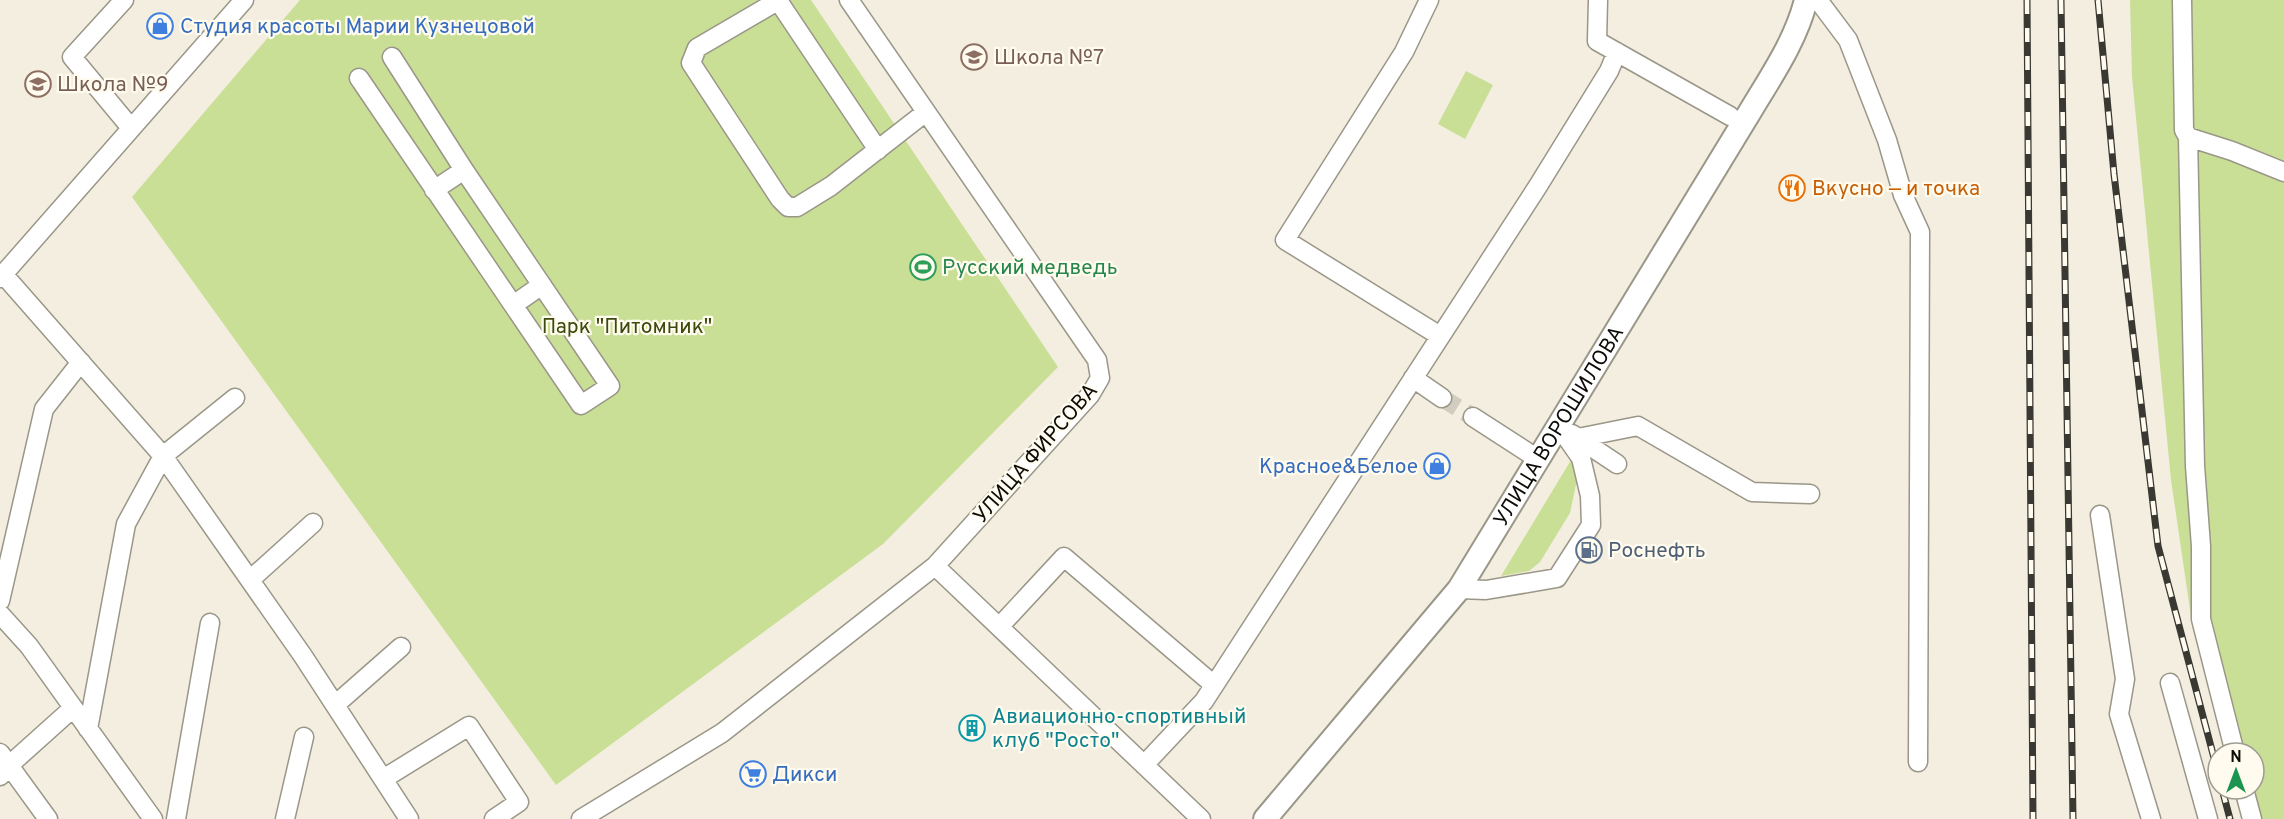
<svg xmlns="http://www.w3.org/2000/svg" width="2284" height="819" viewBox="0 0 2284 819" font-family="Overpass,sans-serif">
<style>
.green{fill:#c9df96}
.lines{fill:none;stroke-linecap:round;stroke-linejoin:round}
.minor-tunnel{stroke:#d0ccbf;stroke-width:18;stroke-dasharray:18 9;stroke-linecap:butt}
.minor-casing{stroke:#9a9688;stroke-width:21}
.major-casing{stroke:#9a9688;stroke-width:26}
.minor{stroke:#fff;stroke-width:18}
.major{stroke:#fff;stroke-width:22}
.rail-casing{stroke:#3a3832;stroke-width:7}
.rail{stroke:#fffcef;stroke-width:4.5;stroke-dasharray:14;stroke-linecap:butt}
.labels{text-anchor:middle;stroke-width:4.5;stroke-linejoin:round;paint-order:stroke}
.shop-label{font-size:21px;fill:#366cbe;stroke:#fffcef;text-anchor:start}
.education-label{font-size:21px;fill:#785e54;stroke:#fffcef;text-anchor:start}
.food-label{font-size:21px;fill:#c56008;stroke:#fffcef;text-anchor:start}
.leisure-label{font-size:21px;fill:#27864d;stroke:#fffcef;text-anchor:start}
.park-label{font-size:21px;fill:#3d4a0e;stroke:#fffcef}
.street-label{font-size:21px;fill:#0d0b07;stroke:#fffcef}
.service-label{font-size:21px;fill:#4e5e75;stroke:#fffcef;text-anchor:start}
.culture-label{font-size:21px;fill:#0d838f;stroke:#fffcef;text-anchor:start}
</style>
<rect width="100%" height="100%" fill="#f3eedf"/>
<!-- green -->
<path class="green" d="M300 0H811L1058 367 883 544 556 785 132 197Z
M2130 0H2284V819H2245L2236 789H2254V753H2227L2193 630 2171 480 2132 77Z
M1466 71 1493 85 1465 139 1438 124Z
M1571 460 1577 480 1570 513 1540 562 1529 571 1501 576Z"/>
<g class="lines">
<!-- minor-tunnel -->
<path class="minor-tunnel" d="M1442 398 1473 417"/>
<!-- minor casing -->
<g class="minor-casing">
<path id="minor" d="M124 0 72 57 131 128
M1429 0 1404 52 1285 240 1440 336
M1598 0 1597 41 1730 116
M1818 0 1848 40 1887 140 1903 195 1920 232 1918 762
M2182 0 2184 130 2188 137 2195 466 2201 546V619L2235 753
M359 78 581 405 610 386 464 170 392 57
M2188 137 2232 151 2284 172
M878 150 781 5 774 3 697 48 691 63 780 199 788 207H797L831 186 926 112
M434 190 464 170
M3 274 163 456 303 656 409 819
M0 278 244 0
M513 305 542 285
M1413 378 1442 398
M1473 417 1538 459
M1572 434 1617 464
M1578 438 1638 426 1752 492 1810 494
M2100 515 2125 679 2119 714 2151 819
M935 566 1201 819
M251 579 313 523
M1459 589 1486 590 1557 578 1591 525 1590 496 1581 458 1558 425
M0 601 44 409 81 362
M0 614 29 646 153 819
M1000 626 1064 557 1214 685
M2170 683 2208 819
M335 705 401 647
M88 729 126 524 163 456 235 398
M0 753 48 819
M1144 765 1204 701 1538 186 1609 71 1617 52
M0 776 15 760 73 708
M383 779 469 726 519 802 494 819
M2244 789 2252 819
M176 819 210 623
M285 819 304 737
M581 819 722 733 935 566 1090 395 1100 378 1097 360 849 0"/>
</g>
<!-- major casing -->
<g class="major-casing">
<g id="major">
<path id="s1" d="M1265 819 1459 589 1751 110C1772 75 1796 40 1806 0"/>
</g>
</g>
<!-- minor -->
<use href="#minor" class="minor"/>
<!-- major -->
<use href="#major" class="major"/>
<!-- rail casing -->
<g class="rail-casing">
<path id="rail" d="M2027 0 2033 819
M2061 0 2073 819
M2098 0 2114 174 2158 546 2218 773
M2222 789 2230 819"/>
</g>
<!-- rail -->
<use href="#rail" class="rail"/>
</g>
<!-- icons -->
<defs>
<g id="shop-ring" transform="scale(1.35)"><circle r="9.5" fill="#fffcef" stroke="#3f7fe0" stroke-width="1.5"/><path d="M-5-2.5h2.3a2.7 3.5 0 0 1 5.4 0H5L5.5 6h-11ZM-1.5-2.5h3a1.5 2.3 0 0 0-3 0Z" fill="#3f7fe0"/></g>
<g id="school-ring" transform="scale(1.35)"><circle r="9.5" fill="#fffcef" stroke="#8d6e63" stroke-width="1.5"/><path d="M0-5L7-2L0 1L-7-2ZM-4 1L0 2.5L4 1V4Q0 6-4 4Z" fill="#8d6e63"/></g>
<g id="restaurant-ring" transform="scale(1.35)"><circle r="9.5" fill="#fffcef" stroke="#e8710a" stroke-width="1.5"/><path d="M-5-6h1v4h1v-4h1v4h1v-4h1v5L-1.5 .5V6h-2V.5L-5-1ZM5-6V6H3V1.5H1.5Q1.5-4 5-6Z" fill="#e8710a"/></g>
<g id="stadium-ring" transform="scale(1.35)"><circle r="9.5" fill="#fffcef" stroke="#2e9e5b" stroke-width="1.5"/><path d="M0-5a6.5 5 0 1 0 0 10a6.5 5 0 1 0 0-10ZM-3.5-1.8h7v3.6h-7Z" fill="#2e9e5b"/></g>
<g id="fuel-ring" transform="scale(1.35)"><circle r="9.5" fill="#fffcef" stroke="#5c6f8a" stroke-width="1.5"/><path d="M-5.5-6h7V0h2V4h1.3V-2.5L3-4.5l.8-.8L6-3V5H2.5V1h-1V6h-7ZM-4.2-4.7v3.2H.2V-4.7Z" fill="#5c6f8a"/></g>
<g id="building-ring" transform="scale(1.35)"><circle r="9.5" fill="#fffcef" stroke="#0f9aa8" stroke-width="1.5"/><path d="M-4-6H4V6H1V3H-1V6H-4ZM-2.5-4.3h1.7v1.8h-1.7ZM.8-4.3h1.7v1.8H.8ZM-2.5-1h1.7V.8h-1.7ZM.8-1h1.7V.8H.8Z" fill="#0f9aa8"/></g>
<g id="supermarket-ring" transform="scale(1.35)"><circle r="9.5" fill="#fffcef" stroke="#3f7fe0" stroke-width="1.5"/><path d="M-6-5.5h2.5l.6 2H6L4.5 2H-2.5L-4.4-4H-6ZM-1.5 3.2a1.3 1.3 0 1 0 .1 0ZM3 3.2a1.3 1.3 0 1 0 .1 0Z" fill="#3f7fe0"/></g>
</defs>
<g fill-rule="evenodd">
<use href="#shop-ring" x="160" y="26"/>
<use href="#school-ring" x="974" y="57"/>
<use href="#school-ring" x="38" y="84"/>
<use href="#restaurant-ring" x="1792" y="188"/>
<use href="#stadium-ring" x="923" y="267"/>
<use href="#shop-ring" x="1437" y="466"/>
<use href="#fuel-ring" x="1589" y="550"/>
<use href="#building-ring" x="972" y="728"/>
<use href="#supermarket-ring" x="753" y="774"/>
</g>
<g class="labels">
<!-- shop labels -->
<g class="shop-label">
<text x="180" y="33">Студия красоты Марии Кузнецовой</text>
<text x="1418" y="473" text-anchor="end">Красное&amp;Белое</text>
<text x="772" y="781">Дикси</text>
</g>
<!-- education labels -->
<g class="education-label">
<text x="994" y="64">Школа №7</text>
<text x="57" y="91">Школа №9</text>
</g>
<!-- food labels -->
<g class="food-label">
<text x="1812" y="195">Вкусно — и точка</text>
</g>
<!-- leisure labels -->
<g class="leisure-label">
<text x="942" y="274">Русский медведь</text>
</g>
<!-- park labels -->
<g class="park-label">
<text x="627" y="333">Парк "Питомник"</text>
</g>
<!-- street labels -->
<g class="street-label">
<text dy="7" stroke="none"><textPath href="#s1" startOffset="492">УЛИЦА ВОРОШИЛОВА</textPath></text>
<text transform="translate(1035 453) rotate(-49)" y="7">УЛИЦА ФИРСОВА</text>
</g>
<!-- service labels -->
<g class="service-label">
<text x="1608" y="557">Роснефть</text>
</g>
<!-- culture labels -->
<g class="culture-label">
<text x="992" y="723">Авиационно-спортивный<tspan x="992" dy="24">клуб "Росто"</tspan></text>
</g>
</g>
<!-- north arrow -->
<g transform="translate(2236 771)"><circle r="28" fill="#fffcef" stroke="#9e9c92" stroke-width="1.5"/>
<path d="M0-4.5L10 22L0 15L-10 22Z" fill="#1d9450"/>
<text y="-9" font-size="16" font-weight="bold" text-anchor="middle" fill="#0d0b07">N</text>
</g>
</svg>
